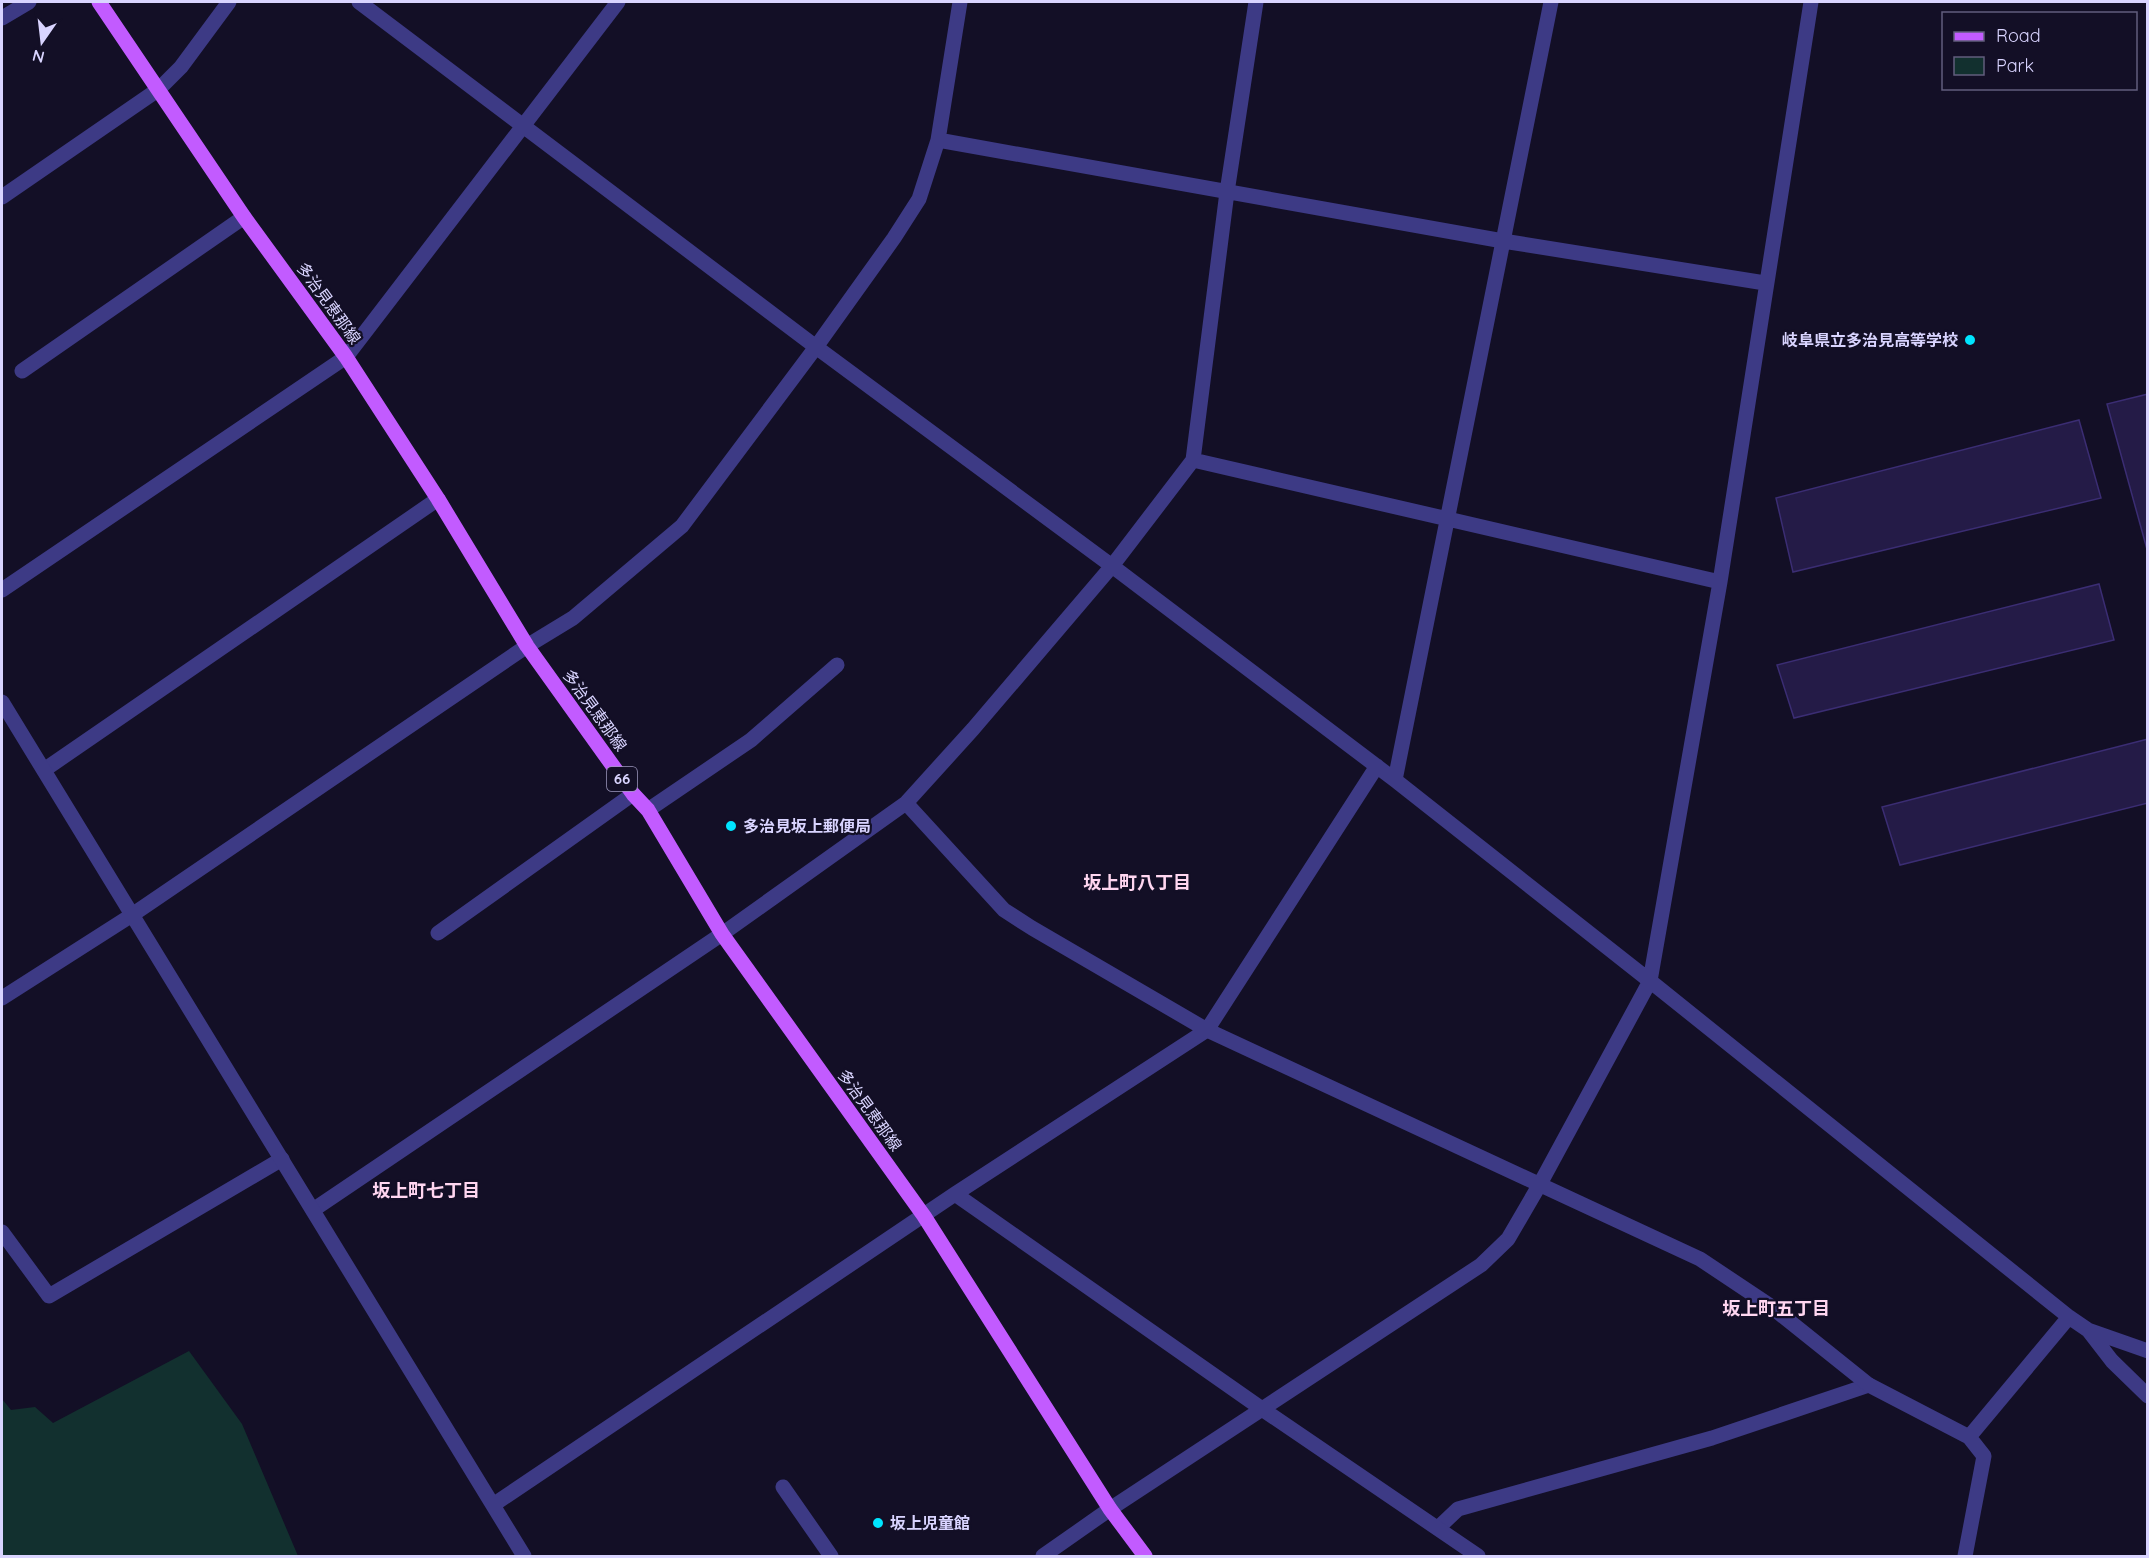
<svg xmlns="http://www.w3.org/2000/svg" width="2149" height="1558" viewBox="0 0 2149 1558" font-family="Quicksand,'Noto Sans JP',sans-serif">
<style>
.green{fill:#12302f}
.building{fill:#241b47;stroke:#3b2d73;stroke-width:1.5}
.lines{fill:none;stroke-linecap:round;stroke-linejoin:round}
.lane{stroke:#3d3a85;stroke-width:15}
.street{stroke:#3d3a85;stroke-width:15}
.primary{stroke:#c25bff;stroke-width:15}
.poi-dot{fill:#00e5ff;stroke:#130f26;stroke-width:2}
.labels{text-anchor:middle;stroke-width:4.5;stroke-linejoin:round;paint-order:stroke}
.shield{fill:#130f26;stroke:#9e99be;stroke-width:1.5}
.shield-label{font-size:15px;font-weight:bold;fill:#d9d4ff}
.street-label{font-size:16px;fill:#d9d4ff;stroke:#130f26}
.poi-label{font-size:16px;font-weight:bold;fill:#d9d4ff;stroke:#130f26;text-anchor:start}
.neighbourhood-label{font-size:18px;font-weight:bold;fill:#ffd6f0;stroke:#130f26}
</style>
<rect width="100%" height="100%" fill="#130f26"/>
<!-- green -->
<path class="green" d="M189 1351 242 1424 298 1556H2V1399L11 1410 35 1407 53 1423Z"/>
<!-- building -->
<path class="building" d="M2148 394V553L2107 404Z
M2079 420 2101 498 1793 572 1776 498Z
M2099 584 2114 640 1794 718 1777 665Z
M2148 739V803L1900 865 1882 807Z"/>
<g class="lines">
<!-- lane -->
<path class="lane" d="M2 18 29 2
M22 371 244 217
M44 770 438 499
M648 810 751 740 837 665
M438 933 633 794
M313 1210 722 934
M2 1232 49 1296 282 1159
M1438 1528 1458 1509 1712 1438 1869 1385"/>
<!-- street -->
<path class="street" d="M359 2 816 347 1112 566 1395 780 1650 981 2069 1317 2088 1330 2148 1351
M938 140 1503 241 1765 283
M2 197 159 89 181 67 229 2
M1193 460 1720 582
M2 590 346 357 618 2
M2 702 524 1556
M1395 780 1551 2
M906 803 1004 910 1032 928 1207 1030 1700 1259 1769 1305 1869 1385 1969 1437 2069 1317
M722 934 906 803 973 729 1112 566 1193 460 1227 192 1256 2
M2 998 132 915 527 646 573 618 682 526 816 347 894 238 919 199 938 140 960 2
M955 1194 1262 1409 1478 1556
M2088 1330 2112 1361 2148 1396
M783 1487 831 1556
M493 1505 955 1194 1207 1030 1377 766
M1043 1556 1110 1509 1481 1265 1508 1239 1540 1184 1650 981 1720 582 1811 2
M1965 1556 1984 1456 1969 1437"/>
<!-- primary -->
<path class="primary" d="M99 2 244 217 346 357 438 499 527 646 633 794 648 810 722 934 924 1216 1110 1509 1145 1556"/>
</g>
<!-- markers -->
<g class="poi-dot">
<circle cx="1970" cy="340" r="6"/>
<circle cx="731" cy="826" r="6"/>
<circle cx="878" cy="1523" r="6"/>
</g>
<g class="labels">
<!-- shield labels -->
<rect class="shield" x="607" y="767" width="30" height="24" rx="4.5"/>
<g class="shield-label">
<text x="622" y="784">66</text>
</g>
<!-- street labels -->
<g class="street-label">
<text transform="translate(329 303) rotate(54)" y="6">多治見恵那線</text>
<text transform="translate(595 710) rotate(54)" y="6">多治見恵那線</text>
<text transform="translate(870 1110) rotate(54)" y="6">多治見恵那線</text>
</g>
<!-- poi labels -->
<g class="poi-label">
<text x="1958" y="346" text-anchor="end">岐阜県立多治見高等学校</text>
<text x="743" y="832">多治見坂上郵便局</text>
<text x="890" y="1529">坂上児童館</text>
</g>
<!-- neighbourhood labels -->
<g class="neighbourhood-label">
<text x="1137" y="889">坂上町八丁目</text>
<text x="426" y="1197">坂上町七丁目</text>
<text x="1776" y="1315">坂上町五丁目</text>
</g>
</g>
<!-- border -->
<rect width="2149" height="1558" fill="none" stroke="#d9d4ff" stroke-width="6"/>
<!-- legend -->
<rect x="1942" y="12" width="195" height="78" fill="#130f26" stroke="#625e7d" stroke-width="1.5"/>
<rect x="1954" y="32" width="30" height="9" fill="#c25bff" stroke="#625e7d" stroke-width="1.5"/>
<text x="1996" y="42" font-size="18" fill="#d9d4ff">Road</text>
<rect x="1954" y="57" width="30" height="18" fill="#12302f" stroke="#625e7d" stroke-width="1.5"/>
<text x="1996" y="72" font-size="18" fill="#d9d4ff">Park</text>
<!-- north arrow -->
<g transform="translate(42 42) rotate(194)" stroke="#130f26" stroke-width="4.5" paint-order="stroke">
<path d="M0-4.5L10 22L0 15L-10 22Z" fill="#d9d4ff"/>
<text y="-9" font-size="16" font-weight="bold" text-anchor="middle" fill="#d9d4ff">N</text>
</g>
</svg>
